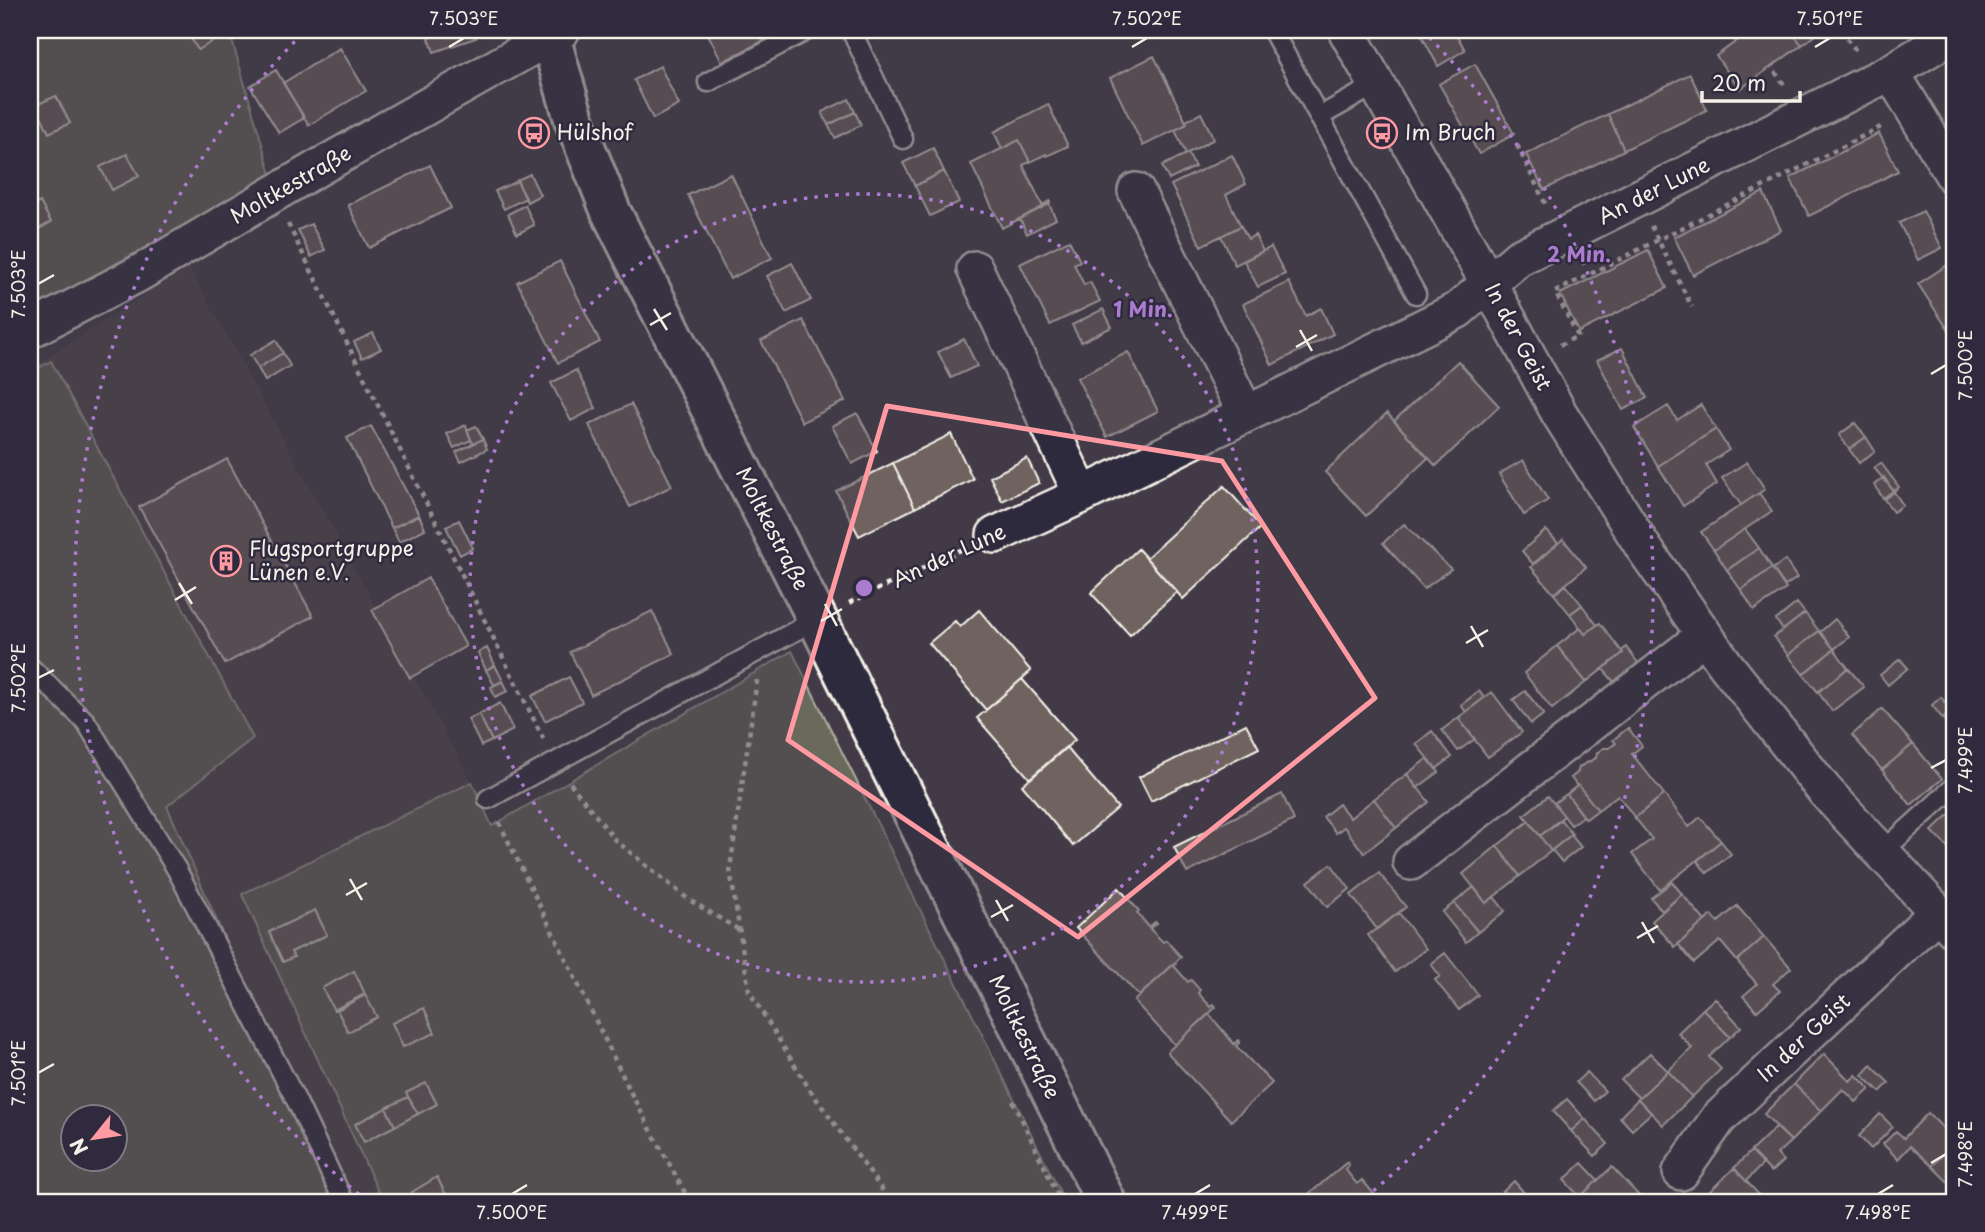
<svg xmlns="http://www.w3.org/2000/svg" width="1985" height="1232" viewBox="0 0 1985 1232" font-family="'Playpen Sans',sans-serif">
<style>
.built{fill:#50474e;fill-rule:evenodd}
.green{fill:#69695b;stroke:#aeada2;stroke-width:2;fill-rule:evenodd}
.building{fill:#70645f;stroke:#f4f1e8;stroke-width:2}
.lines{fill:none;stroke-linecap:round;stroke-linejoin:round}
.lane-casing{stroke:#f4f1e8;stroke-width:23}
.street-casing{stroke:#f4f1e8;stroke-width:40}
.secondary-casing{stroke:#f4f1e8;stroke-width:44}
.path{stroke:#f4f1e8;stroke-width:4.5;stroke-dasharray:5 5;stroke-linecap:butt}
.lane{stroke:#2f2a3d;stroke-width:18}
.street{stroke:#2f2a3d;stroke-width:35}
.secondary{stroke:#2f2a3d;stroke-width:38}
.marked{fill:none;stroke:#ff9aa2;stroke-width:5;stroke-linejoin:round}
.ticks{fill:none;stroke:#f4f1e8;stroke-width:2.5}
.ring{fill:none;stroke:#ab7bcf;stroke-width:3.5;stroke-dasharray:3.5 7}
.labels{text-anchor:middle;stroke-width:5;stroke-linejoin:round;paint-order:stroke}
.poi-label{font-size:21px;fill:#f4f1e8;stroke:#2f2a3d;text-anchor:start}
.street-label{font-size:21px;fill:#f4f1e8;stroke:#2f2a3d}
.centre{fill:#ab7bcf;stroke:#2f2a3d;stroke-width:3.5}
.ring-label{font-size:21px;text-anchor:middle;font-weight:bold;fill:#ab7bcf;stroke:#2f2a3d;stroke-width:5;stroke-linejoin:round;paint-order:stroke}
.neatline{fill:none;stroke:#f4f1e8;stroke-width:2.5}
.ticks-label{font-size:18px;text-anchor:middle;fill:#f4f1e8}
</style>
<rect width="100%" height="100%" fill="#423b47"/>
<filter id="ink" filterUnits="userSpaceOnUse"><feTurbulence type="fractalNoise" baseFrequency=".0143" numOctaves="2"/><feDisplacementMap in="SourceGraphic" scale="14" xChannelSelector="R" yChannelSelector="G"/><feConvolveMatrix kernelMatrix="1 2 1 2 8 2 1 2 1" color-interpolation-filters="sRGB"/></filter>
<g filter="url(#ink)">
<!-- built -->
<path class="built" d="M189 267 472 782 242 894 383 1202H30V368ZM74 1116H116V1158H74Z"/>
<!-- green -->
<path class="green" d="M30 30H229L272 178 30 311Z
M51 361 253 738 167 806 339 1202H30V372ZM74 1116H116V1158H74Z
M792 651 1065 1202H383L242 894 472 782 492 826Z"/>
<!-- building -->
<path class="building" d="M186 30H211L217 39 198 50Z
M426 30H473L476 38 434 52Z
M706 30H784L722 62Z
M1419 30H1454L1465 50 1438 66Z
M1752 30H1790L1802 45 1740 89 1716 56Z
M1790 30H1822L1802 45Z
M340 48 366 91 309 125 283 83Z
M1154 56 1187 124 1143 146 1110 78Z
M1475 64 1514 134 1479 154 1439 84Z
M660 66 679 105 653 119 634 80Z
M276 70 304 118 279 133 250 86Z
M1690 74 1707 110 1624 150 1608 114Z
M56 96 70 123 49 133 36 105Z
M849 99 855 112 828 125 822 112Z
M1048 104 1068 146 1047 156 1046 154 1030 162 1019 140 1002 149 994 132Z
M855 112 861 125 835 138 828 125Z
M1201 113 1214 139 1186 154 1175 130 1187 124 1186 121Z
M1608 114 1624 150 1544 190 1526 154Z
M1879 133 1898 171 1809 216 1790 178Z
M1019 140 1030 162 1023 165 1042 205 1050 201V203L1002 228 971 164Z
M933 148 944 171 915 186 903 163Z
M1188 153 1195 167 1169 180 1162 166Z
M127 154 139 176 112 190 100 167Z
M1232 155 1246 184 1226 195 1241 226 1201 246 1171 185Z
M430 165 451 208 369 248 348 205Z
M944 171 959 202 930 216 915 186Z
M530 174 540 195 527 202 517 180Z
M731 174 772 258 730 279 688 195Z
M517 181 526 198 504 209 495 191Z
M1763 192 1781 230 1693 275 1674 237Z
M40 202 51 222 30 234V208Z
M1049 204 1056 219 1027 234 1020 219Z
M525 205 534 225 517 234 508 214Z
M1923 211 1942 248 1918 260 1899 223Z
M311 224 325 250 311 257 298 230Z
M1241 226 1248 239 1255 235 1263 251 1235 265 1221 236Z
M1069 240 1080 261 1074 264 1084 285 1090 282 1100 301 1050 325 1020 264Z
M1271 247 1285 274 1258 287 1244 261Z
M1648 250 1667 288 1579 332 1560 294Z
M1955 260V340L1918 284Z
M560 261 600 342 558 363 517 282Z
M792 263 811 300 786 313 767 276Z
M1289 282 1306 316 1321 308 1333 334 1272 365 1243 304Z
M1103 309 1112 327 1081 342 1072 325Z
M803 320 845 401 802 422 761 341Z
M373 333 381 349 362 358 354 342Z
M964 339 977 366 951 378 938 352Z
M276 340 283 353 258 368 250 355Z
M1622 348 1647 398 1623 410 1597 360Z
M1128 352 1158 411 1107 437 1077 378Z
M283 353 290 366 265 381 258 368Z
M1458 361 1499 406 1436 466 1394 421Z
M576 370 596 408 571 421 551 383Z
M631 404 672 486 630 507 589 425Z
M1701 405 1716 429 1658 466 1634 427 1668 406 1677 420Z
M857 413 877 451 852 464 832 426Z
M1387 413 1428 458 1366 516 1325 472Z
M1855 423 1866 437 1849 449 1839 435Z
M466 425 471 440 454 448 447 434Z
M371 426 419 515 392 528 347 438Z
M476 426 483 439 473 444 467 430Z
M1716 429 1729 450 1706 465 1717 484 1683 506 1658 466Z
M951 434 973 479 915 508 893 463Z
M1866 437 1875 451 1859 463 1849 449Z
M483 439 487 449 461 462 456 452Z
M1027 458 1039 483 1002 501 990 477Z
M227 459 313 616 225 664 139 507Z
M1523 460 1548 500 1524 515 1499 474Z
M1747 462 1765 489 1741 505 1722 478Z
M893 463 915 508 859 536 836 491Z
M1881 463 1899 487 1894 491 1874 468Z
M1884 477 1893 491 1883 498 1874 485Z
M1224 486 1261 527 1183 599 1146 558Z
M1894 492 1903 505 1893 512 1884 499Z
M1759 493 1772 511 1714 550 1701 532Z
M419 515 425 529 399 542 392 528Z
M459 520 473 548 460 555 446 527Z
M1404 524 1451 569 1424 589 1383 543Z
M1745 529 1759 548 1727 570 1714 550Z
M1546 530 1558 543 1533 564 1522 551Z
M1563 539 1586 567 1554 594 1531 567Z
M1759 548 1772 568 1741 590 1727 570Z
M1138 549 1177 592 1130 635 1091 593Z
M1785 560 1797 578 1785 586 1773 569Z
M1772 568 1786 589 1754 610 1741 590Z
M428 578 466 646 410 678 372 610Z
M1566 585 1582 605 1570 614 1554 594Z
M1797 603 1805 613 1783 630 1776 620Z
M1582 605 1597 625 1585 634 1570 614Z
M979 610 1031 671 986 710 929 643 955 621 960 627Z
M652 611 674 654 591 695 570 652Z
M1805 613 1819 631 1788 655 1774 637Z
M1835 619 1849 637 1834 649 1820 632Z
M1600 623 1623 653 1586 682 1557 646 1580 628 1585 634Z
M1819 631 1834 649 1803 674 1788 655Z
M1557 646 1586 682 1552 709 1524 673Z
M1626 647 1638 663 1614 682 1603 669 1623 653 1622 651Z
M487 648 495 665 486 670 478 653Z
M1834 649 1848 668 1818 692 1803 674Z
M1900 659 1908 668 1888 685 1880 675Z
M495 665 503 681 494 685 486 670Z
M1848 668 1864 687 1832 711 1818 692Z
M569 677 582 702 545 721 532 696Z
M1022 679 1075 740 1030 779 977 718Z
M503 681 508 691 495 697 491 687Z
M1479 691 1484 698 1466 712 1461 705Z
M1525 691 1544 714 1531 724 1513 700Z
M1492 692 1522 732 1488 757 1458 718Z
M1941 697 1952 711 1943 719 1932 705Z
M500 703 513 730 492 741 479 714Z
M1882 709 1913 744 1882 770 1852 735Z
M1952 711 1955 714 1954 732 1943 719Z
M479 714 492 741 481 746 468 719Z
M1458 718 1475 739 1458 751 1442 730Z
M1246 724 1259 748 1151 801 1139 777Z
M1628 728 1642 746 1632 754 1664 794 1635 818 1618 795 1598 810 1578 785 1577 786 1571 778 1578 772 1579 767 1596 758 1597 753 1603 748H1609L1616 743 1613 740Z
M1432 731 1452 757 1436 769 1416 744Z
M1913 744 1942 779 1911 805 1882 770Z
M1066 747 1118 808 1073 846 1022 785Z
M1428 758 1439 772 1417 788 1407 774Z
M1407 774 1429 802 1396 828 1374 799Z
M1578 785 1598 810 1586 819 1567 794Z
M1282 794 1294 820 1187 873 1174 847Z
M1567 794 1583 816 1571 825 1554 803Z
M1664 794 1689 827 1700 817 1721 841 1660 890 1632 854 1652 839 1635 818Z
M1548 796 1564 816 1540 836 1524 815Z
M1374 799 1396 828 1364 853 1344 827 1336 833 1323 817 1339 804 1350 818Z
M1955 809V855L1932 831Z
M1561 820 1572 834 1551 851 1540 836Z
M1529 821 1551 851 1520 876 1497 846Z
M1571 835 1581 847 1562 862 1552 850Z
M1721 841 1731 854 1707 873 1697 861Z
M1497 846 1520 876 1486 903 1463 874Z
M1331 864 1350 889 1327 907 1308 882Z
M1379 873 1406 907 1377 929 1351 895Z
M1672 882 1682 894 1662 911 1651 898Z
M1474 887 1486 903 1494 897 1505 911 1478 932 1454 903Z
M1119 888 1139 911 1137 913 1149 927 1155 922 1157 923 1150 929 1163 942 1166 940 1181 957 1139 996 1076 928Z
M1682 894 1705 921 1675 947 1652 921Z
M1454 903 1478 932 1466 942 1442 912Z
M1737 906 1764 937 1737 961 1720 941 1694 963 1678 944 1712 915 1718 922Z
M315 910 327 935 291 952 294 957 283 962 269 932Z
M1399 913 1426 949 1395 972 1368 935Z
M1764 937 1791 968 1773 984 1780 991 1757 1011 1743 996 1757 984 1737 961Z
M1445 953 1478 995 1459 1010 1435 980 1440 976 1431 964Z
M1175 963 1176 964 1174 966 1188 982 1191 980 1200 990 1198 993 1211 1007 1214 1004 1216 1007 1175 1045 1134 1001Z
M354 971 365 994 334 1010 322 988Z
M365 995 377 1017 348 1032 337 1010Z
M1715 998 1741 1027 1730 1037 1703 1009Z
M424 1008 435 1033 403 1047 392 1023Z
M1703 1009 1730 1037 1709 1057 1721 1069 1692 1097 1668 1071 1692 1048 1678 1033Z
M1209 1014 1234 1044 1239 1040 1240 1042 1236 1046 1272 1083 1231 1121 1167 1052Z
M1650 1053 1668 1071 1639 1098 1621 1080Z
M1824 1054 1850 1081 1856 1075 1870 1089 1856 1102 1843 1089 1821 1111 1794 1084Z
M1871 1065 1889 1083 1880 1092 1862 1075Z
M1668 1071 1692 1097 1663 1125 1638 1099Z
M1587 1072 1605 1091 1594 1101 1576 1082Z
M426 1083 437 1104 418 1114 406 1093Z
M1794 1084 1821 1111 1791 1141 1764 1114Z
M408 1097 418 1114 395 1126 386 1108Z
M1567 1099 1585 1119 1571 1131 1553 1111Z
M1638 1099 1651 1113 1632 1130 1620 1117Z
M386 1108 395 1126 364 1142 355 1124Z
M1928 1113 1955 1140V1142L1932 1166 1910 1146 1898 1159 1883 1144 1896 1131 1904 1138Z
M1880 1114 1893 1127 1871 1149 1859 1136Z
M1585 1119 1608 1144 1595 1156 1571 1131Z
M1776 1127 1791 1141 1777 1154 1783 1161 1771 1172 1751 1151Z
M1955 1142V1202H1943L1942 1201 1954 1188 1932 1166Z
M1751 1151 1763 1164 1746 1181 1734 1168Z
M1347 1162 1349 1165 1345 1169 1357 1184 1362 1180 1381 1202H1316L1309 1194Z
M1582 1163 1598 1180 1580 1197 1564 1180Z
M1612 1167 1643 1200 1640 1202H1589L1582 1195Z
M1734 1168 1763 1199 1759 1202H1716L1708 1193Z
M437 1177 446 1195 433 1202H418L412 1192Z
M1514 1181 1532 1202H1492Z"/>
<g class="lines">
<!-- lane casing -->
<g class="lane-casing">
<path id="lane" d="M851 30 903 139
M1272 30 1416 294
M708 82 808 30
M1319 117 1377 84
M30 667 86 722 177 870 297 1102 344 1202
M488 799 817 619
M1881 853 1955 786"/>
</g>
<!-- street casing -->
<g class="street-casing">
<path id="street" d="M1346 30 1489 284 1559 413 1643 547 1725 664 1825 791 1955 931
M1891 72 1955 178
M1136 191 1246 414
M975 269 1082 495
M30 330 138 274 316 169 562 30
M995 535 1082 495 1458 310 1518 258 1891 72 1955 33
M1411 862 1704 636
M1681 1172 1718 1119 1937 913"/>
</g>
<!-- secondary casing -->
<g class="secondary-casing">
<path id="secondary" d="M548 30 574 119 611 212 817 619 1106 1202"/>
</g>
<!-- path -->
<path class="path" d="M1841 30 1857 52
M1775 72 1787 88
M1517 145 1547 207
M288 224 544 740
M1651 226 1692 307
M1560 345 1578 336 1555 292 1885 125
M849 603 965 548
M757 680 730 869 749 991 810 1090 891 1202
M570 783 615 840 688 899 739 930
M499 822 633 1097 690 1202
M1013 1101 1061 1202"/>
<!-- lane -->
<use href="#lane" class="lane"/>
<!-- street -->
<use href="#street" class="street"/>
<!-- secondary -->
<use href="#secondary" class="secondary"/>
</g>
</g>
<!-- marked area -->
<path d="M0 0H1985V1232H0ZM887 406 1222 461 1375 698 1078 937 788 740Z" fill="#423b47" fill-opacity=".55" fill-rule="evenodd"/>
<path class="marked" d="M887 406 1222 461 1375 698 1078 937 788 740Z"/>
<!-- ticks -->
<path class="ticks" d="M449 47 464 38M1132 47 1147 38M1815 47 1830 38M38 284 54 275M654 309 667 330M650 325 671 313M1300 330 1312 351M1296 347 1317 335M1931 374 1946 365M179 583 192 604M175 600 196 587M825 604 837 626M821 621 842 609M1471 626 1483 647M1466 643 1488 630M38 678 54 670M1931 768 1946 760M350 879 362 900M346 895 367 883M996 900 1008 921M991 917 1013 905M1642 922 1654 943M1637 938 1658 926M38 1073 54 1064M1931 1163 1946 1154M512 1194 527 1185M1195 1194 1210 1185M1878 1194 1893 1185"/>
<!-- distance rings -->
<g class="ring">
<circle cx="864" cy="588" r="394"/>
<path d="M367 1201A789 789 0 0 1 306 30M1422 30A789 789 0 0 1 1361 1201"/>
</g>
<!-- icons -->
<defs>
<g id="bus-ring" transform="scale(1.575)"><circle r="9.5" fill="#2f2a3d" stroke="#ff9aa2" stroke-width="1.5"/><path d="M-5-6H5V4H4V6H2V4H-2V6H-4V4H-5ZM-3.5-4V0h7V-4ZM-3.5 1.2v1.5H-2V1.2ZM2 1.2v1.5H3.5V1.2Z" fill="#ff9aa2"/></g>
<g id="building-ring" transform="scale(1.575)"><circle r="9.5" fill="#2f2a3d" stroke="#ff9aa2" stroke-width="1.5"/><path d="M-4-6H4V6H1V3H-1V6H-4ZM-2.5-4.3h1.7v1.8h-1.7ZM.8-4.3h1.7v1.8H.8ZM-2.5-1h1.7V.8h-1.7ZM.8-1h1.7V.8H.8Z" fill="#ff9aa2"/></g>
</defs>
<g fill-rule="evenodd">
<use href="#bus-ring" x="534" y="133"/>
<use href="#bus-ring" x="1382" y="133"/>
<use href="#building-ring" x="226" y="561"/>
</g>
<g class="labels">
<!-- poi labels -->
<g class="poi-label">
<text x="557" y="140">Hülshof</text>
<text x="1405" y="140">Im Bruch</text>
<text x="249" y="556">Flugsportgruppe<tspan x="249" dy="24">Lünen e.V.</tspan></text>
</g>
<!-- street labels -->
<g class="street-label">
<text transform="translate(291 185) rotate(-30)" y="7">Moltkestraße</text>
<text transform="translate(1654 191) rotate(-27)" y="7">An der Lune</text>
<text transform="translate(1518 337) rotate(62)" y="7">In der Geist</text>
<text transform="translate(772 529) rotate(63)" y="7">Moltkestraße</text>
<text transform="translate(949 556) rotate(-25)" y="7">An der Lune</text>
<text transform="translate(1024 1037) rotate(64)" y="7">Moltkestraße</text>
<text transform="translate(1804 1038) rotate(-43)" y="7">In der Geist</text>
</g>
</g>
<circle cx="864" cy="588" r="10" class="centre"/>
<g class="ring-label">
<text x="1579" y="262">2 Min.</text>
<text x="1143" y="317">1 Min.</text>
</g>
<!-- margin -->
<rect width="1985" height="1232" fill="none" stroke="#2f2a3d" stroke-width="77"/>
<!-- north arrow -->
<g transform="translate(94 1138) rotate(240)"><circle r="33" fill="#2f2a3d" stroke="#7e7a81" stroke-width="2"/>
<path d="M0-5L12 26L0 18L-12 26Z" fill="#ff9aa2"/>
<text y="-10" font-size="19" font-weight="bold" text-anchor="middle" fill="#f4f1e8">N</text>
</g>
<!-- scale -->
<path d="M1702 91v10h98v-10" fill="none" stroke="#f4f1e8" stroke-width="3.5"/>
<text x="1712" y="91" font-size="21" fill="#f4f1e8" stroke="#2f2a3d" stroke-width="5" paint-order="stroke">20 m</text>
<rect x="38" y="38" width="1908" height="1156" class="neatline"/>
<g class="ticks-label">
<text x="464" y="25">7.503°E</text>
<text x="1147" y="25">7.502°E</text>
<text x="1830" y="25">7.501°E</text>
<text transform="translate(19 284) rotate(-90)" y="6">7.503°E</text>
<text transform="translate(1966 365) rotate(-90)" y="6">7.500°E</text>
<text transform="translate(19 678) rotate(-90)" y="6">7.502°E</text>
<text transform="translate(1966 760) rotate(-90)" y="6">7.499°E</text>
<text transform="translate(19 1073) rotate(-90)" y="6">7.501°E</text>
<text transform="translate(1966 1154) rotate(-90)" y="6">7.498°E</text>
<text x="512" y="1219">7.500°E</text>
<text x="1195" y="1219">7.499°E</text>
<text x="1878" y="1219">7.498°E</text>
</g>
</svg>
